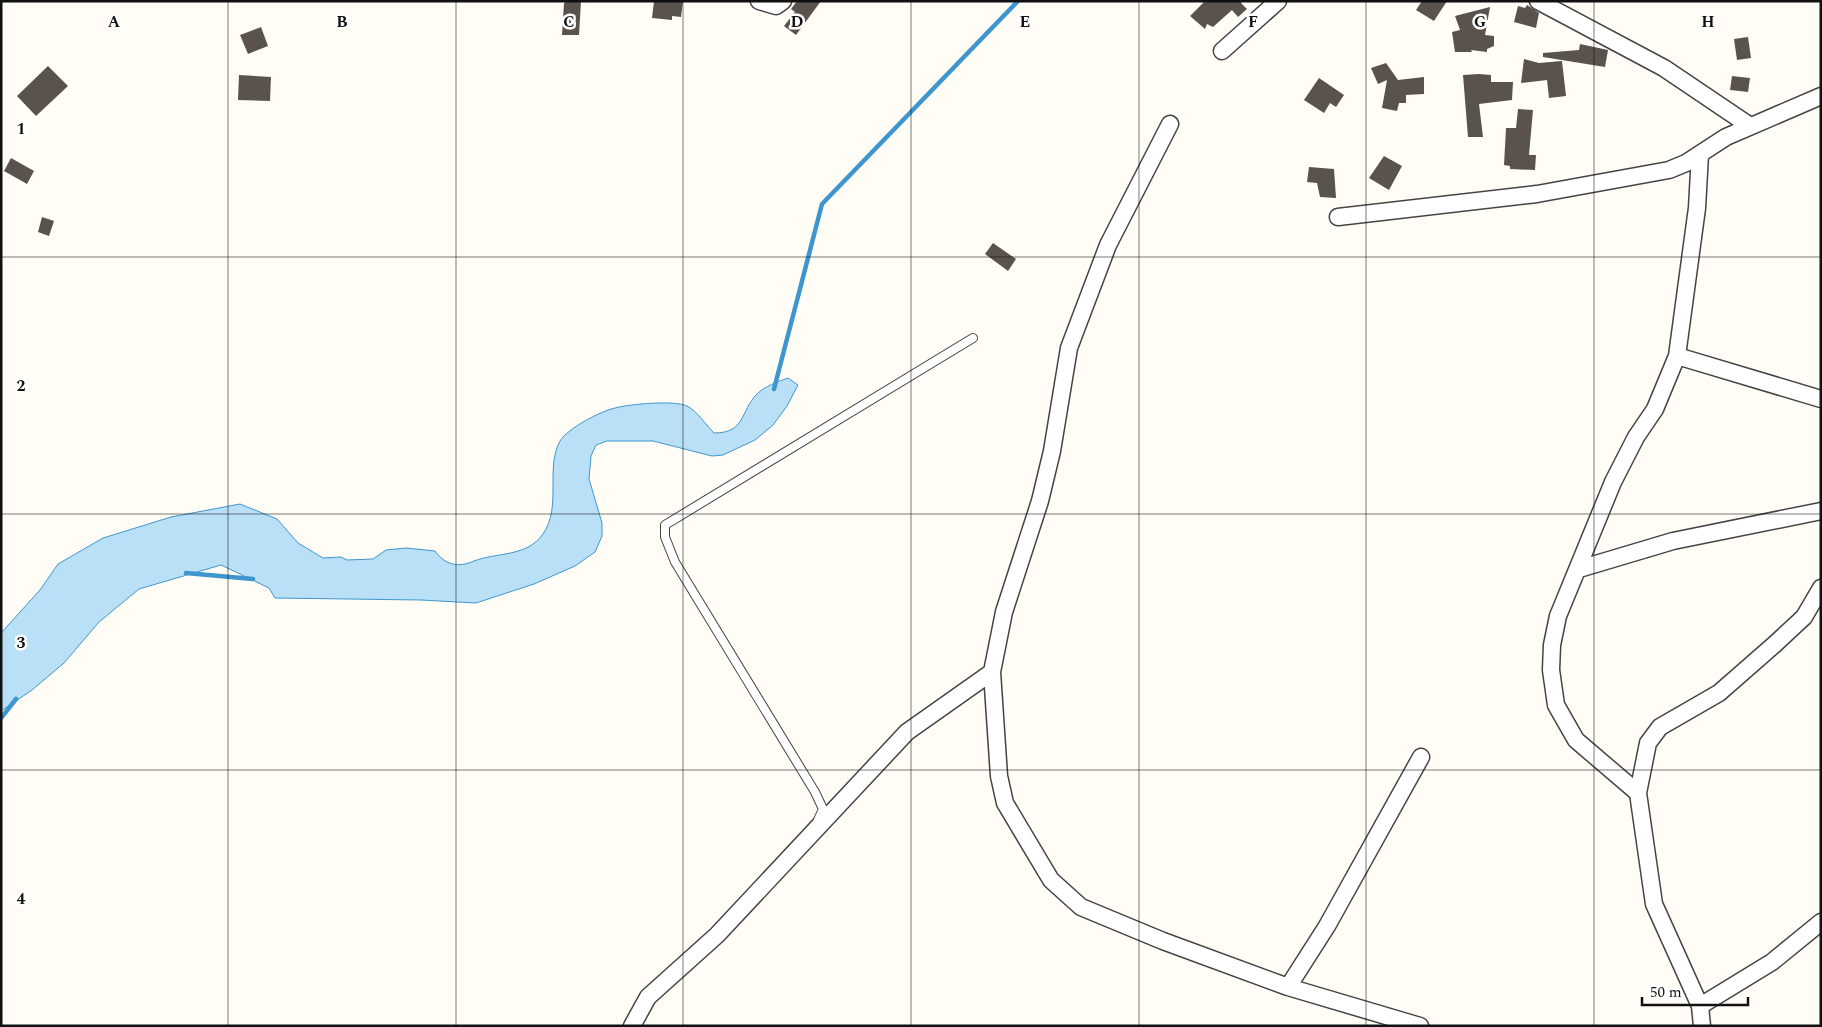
<svg xmlns="http://www.w3.org/2000/svg" width="1822" height="1027" viewBox="0 0 1822 1027" font-family="Spectral,serif">
<style>
.water{fill:#b9e0f7;stroke:#3f96cf}
.lines{fill:none;stroke-linecap:round;stroke-linejoin:round}
.stream{stroke:#3f96cf;stroke-width:4.5}
.building{fill:#5a524d}
.service-casing{stroke:#444;stroke-width:10}
.minor-casing{stroke:#444;stroke-width:19}
.service{stroke:#fff;stroke-width:8}
.minor{stroke:#fff;stroke-width:16}
.grid{fill:none;stroke:#111;stroke-width:1;stroke-opacity:0.55}
.grid-label{font-size:16px;text-anchor:middle;font-weight:bold;fill:#111;stroke:#fff;stroke-width:5;stroke-linejoin:round;paint-order:stroke}
</style>
<rect width="100%" height="100%" fill="#fffdf5"/>
<!-- water -->
<path class="water" d="M788 378 798 385 787 406 773 425 755 440 723 455 712 456 653 441H607L596 445 591 456 589 479 602 523V536L595 552 575 566 534 584 476 603 421 600 275 598 269 588 221 565 139 589 99 622 64 663 32 690 1 711V633L40 590 58 564 103 538 171 517 240 504 277 519 298 543 323 558 341 557 347 560 373 559 386 550 406 548 435 551C445 565 458 568 474 561 498 552 527 557 543 534 562 507 545 468 560 441 568 428 601 411 615 408 630 404 674 400 687 406 697 411 706 425 714 433 746 433 740 411 757 394 765 386 777 382 788 378Z"/>
<g class="lines">
<!-- stream -->
<path class="stream" d="M774 389 822 204 1018 1
M186 573 253 579
M1 718 16 699"/>
</g>
<!-- building -->
<path class="building" d="M568 1H581L579 35H562L564 3Z
M654 1H683L681 17 672 16V20L652 18Z
M797 1H821L796 35 784 26 795 12 791 9Z
M1205 1H1242L1241 3 1247 9 1238 17 1232 10 1213 27 1207 24 1205 29 1190 16Z
M1422 1H1447L1434 21 1416 10Z
M1527 5 1539 13 1536 28 1514 22 1518 6 1525 8Z
M1490 7 1485 35 1494 36V46L1487 49V52L1471 50 1472 52H1455L1452 32 1460 30 1455 16Z
M261 27 268 46 248 54 240 35Z
M1748 37 1751 58 1737 60 1734 39Z
M1580 44 1608 50 1605 67 1543 57V53L1579 50Z
M1524 59 1539 63 1562 61 1566 96 1549 98 1547 80 1521 83Z
M1386 63 1398 80 1424 77V94L1406 95V103H1399L1397 111 1382 108 1387 80 1378 84 1371 68Z
M48 66 68 86 36 116 17 96Z
M1479 74 1491 75V82H1513L1512 100 1479 104 1483 137H1468L1463 75Z
M239 75 271 77 270 101 238 100Z
M1732 76 1750 78 1748 92 1730 90Z
M1319 78 1344 95 1336 107 1330 103 1324 113 1304 100Z
M1518 109 1533 110 1529 155H1536L1535 170 1510 169V166L1504 165 1506 128H1516Z
M1384 156 1402 166 1389 190 1369 178Z
M11 158 34 171 27 184 4 171Z
M1309 167 1334 169 1336 198 1320 197 1317 183 1307 182Z
M42 217 54 221 49 236 38 232Z
M993 243 1016 259 1008 271 985 254Z"/>
<g class="lines">
<!-- service casing -->
<g class="service-casing">
<path id="service" d="M818 820 823 809 815 792 675 562 665 537V525L973 338"/>
</g>
<!-- minor casing -->
<g class="minor-casing">
<path id="minor" d="M759 1 776 6 783 1
M1538 1 1664 68 1750 126
M1222 51 1278 1
M1170 124 1108 245 1069 348 1052 451 1040 501 1004 612 992 672 999 776 1005 803 1051 880 1081 907 1163 941 1288 987 1420 1026
M1338 217 1537 194 1669 170 1686 163 1726 137 1821 96
M1677 356 1821 399
M1579 569 1673 541 1821 511
M1638 793 1576 740 1556 705 1551 670 1552 645 1558 616 1613 482 1636 437 1655 409 1677 356 1697 208 1700 154
M1288 987 1327 926 1421 757
M1700 1006 1772 962 1821 922
M632 1026 648 997 717 935 907 732 992 672
M1702 1026 1700 1006 1654 904 1638 793 1648 743 1660 727 1719 693 1775 644 1804 617 1821 588"/>
</g>
<!-- service -->
<use href="#service" class="service"/>
<!-- minor -->
<use href="#minor" class="minor"/>
</g>
<!-- grid -->
<path class="grid" d="M228 1V1026M456 1V1026M683 1V1026M911 1V1026M1139 1V1026M1366 1V1026M1594 1V1026M1 257H1821M1 514H1821M1 770H1821"/>
<g class="grid-label">
<text x="114" y="27">A</text>
<text x="342" y="27">B</text>
<text x="569" y="27">C</text>
<text x="797" y="27">D</text>
<text x="1025" y="27">E</text>
<text x="1253" y="27">F</text>
<text x="1480" y="27">G</text>
<text x="1708" y="27">H</text>
<text x="21" y="134">1</text>
<text x="21" y="391">2</text>
<text x="21" y="648">3</text>
<text x="21" y="904">4</text>
</g>
<!-- border -->
<rect width="1822" height="1027" fill="none" stroke="#111111" stroke-width="5"/>
<!-- scale -->
<path d="M1642 997v8h106v-8" fill="none" stroke="#111111" stroke-width="2.5"/>
<text x="1650" y="997" font-size="15" fill="#111111" stroke="#ffffff" stroke-width="4" paint-order="stroke">50 m</text>
</svg>
